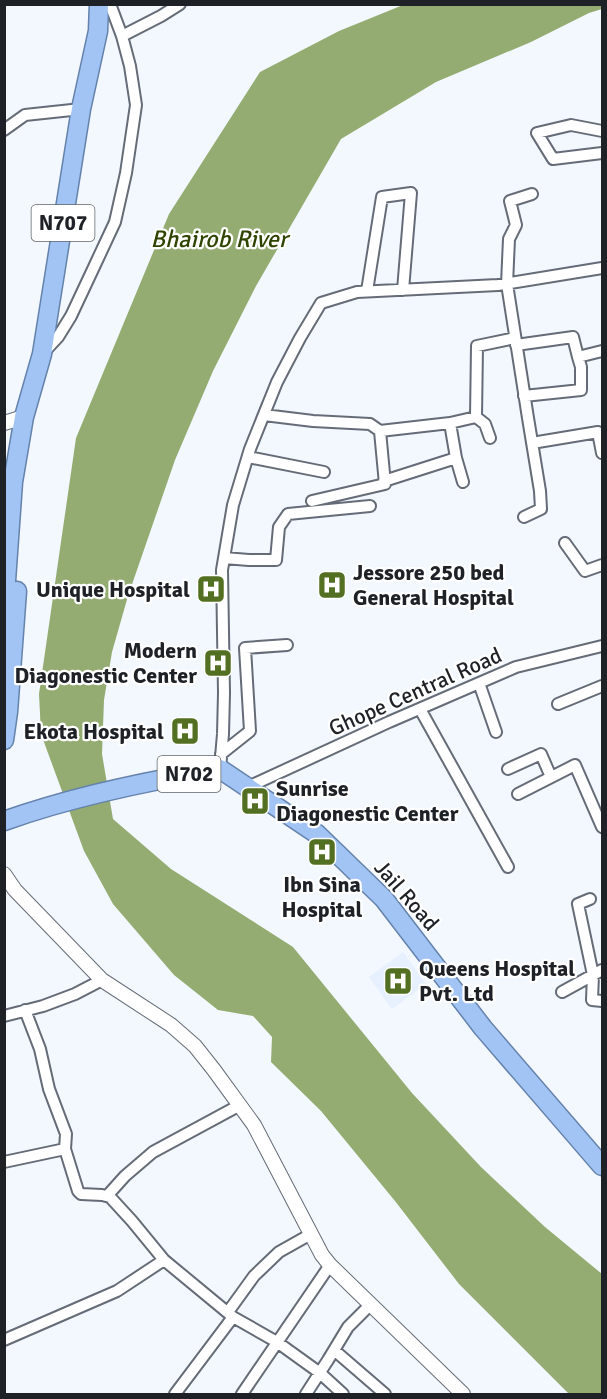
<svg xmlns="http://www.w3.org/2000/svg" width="607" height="1399" viewBox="0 0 607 1399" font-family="Signika,sans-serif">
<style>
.built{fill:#e6f0ff}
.water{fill:#94ac72}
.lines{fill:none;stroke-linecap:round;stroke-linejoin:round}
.minor-casing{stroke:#656c77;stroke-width:14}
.tertiary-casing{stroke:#656c77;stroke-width:16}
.trunk-casing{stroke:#6482ab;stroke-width:21}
.minor{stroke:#fff;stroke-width:10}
.tertiary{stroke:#fff;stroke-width:14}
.trunk{stroke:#a2c4f4;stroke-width:18}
.labels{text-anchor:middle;stroke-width:4.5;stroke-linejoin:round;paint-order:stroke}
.shield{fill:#fff;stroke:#626467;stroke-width:1.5}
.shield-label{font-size:21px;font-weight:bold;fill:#1e2126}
.poi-label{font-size:22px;font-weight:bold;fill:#1e2126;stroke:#fff;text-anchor:start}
.street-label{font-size:22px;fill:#1e2126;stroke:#fff}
.water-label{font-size:24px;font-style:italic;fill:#2f4400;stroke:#fff}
</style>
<rect width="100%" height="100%" fill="#f3f8ff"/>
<!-- built -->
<path class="built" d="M403 952 426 984 392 1009 369 977Z"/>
<!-- water -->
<path class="water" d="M403 5H602V9L589 13 531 42 436 82 341 139 256 286 213 371 175 460 128 596 112 652 104 700 102 754 113 819 171 869 293 947 412 1093 481 1167 545 1227 602 1274V1394H569L459 1284 395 1201 321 1111 271 1062 272 1037 253 1016 218 1010 174 975 113 904 84 851 41 734 39 694 76 438 169 214 260 72 339 31Z"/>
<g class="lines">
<!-- minor casing -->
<g class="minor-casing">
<path id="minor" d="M122 36 161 16 180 4
M4 130 25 115 81 109
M602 131 571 125 537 133 553 159 602 153
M367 291 382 197 411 193 403 290
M516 345 573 337 578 357
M44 352 58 337 71 316 94 267 115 222 126 173 136 105 130 66 122 36 110 4
M524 396 581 390V367L578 357 602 351
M264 415 313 421 370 424 380 431 385 484 312 501
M476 417 477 346 515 338
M450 423 456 458 463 482
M380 431 450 423 476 417 485 424 490 438
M532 443 598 432 602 453
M248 457 324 472
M384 481 456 458
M524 517 541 509 540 491 528 418 507 284 509 239 516 225 510 201 532 194
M565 543 585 571 602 565
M224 558 249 560H276L279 527 288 514 370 506
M479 683 496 732
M558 704 602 686
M420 709 508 867
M221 754 250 731 245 648 287 645
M220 769 223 734 224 693 222 570 233 505 250 449 277 382 300 338 321 303 357 292 498 285 602 268
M508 769 541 754 551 777
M248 787 389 722 516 667 602 646
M518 794 575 765 602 827
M590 899 578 904 593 975 592 1000 602 1001
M562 992 602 970
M25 1010 40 1049 49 1089 66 1134 65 1149 78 1191 81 1194 102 1195 110 1197 132 1221 164 1260 233 1317 277 1342 320 1373 343 1394
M4 1016 43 1006 75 994 102 980
M4 1162 65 1149
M107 1196 125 1176 153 1152 240 1105
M228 1312 254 1276 279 1252 311 1234
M4 1340 117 1291 164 1260
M334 1350 385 1394
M175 1394 233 1317
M242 1394 330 1265
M306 1394 328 1360 348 1327 370 1305"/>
</g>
<!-- tertiary casing -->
<g class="tertiary-casing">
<path id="tertiary" d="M4 423 24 417
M4 874 15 890 102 980 171 1025 195 1046 214 1070 254 1125 311 1234 322 1255 330 1265 463 1394"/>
</g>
<!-- trunk casing -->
<g class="trunk-casing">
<path id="trunk" d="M4 609 13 482 24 417 42 354 81 109 98 31 99 4
M4 740 8 712 17 591
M4 821C74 796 147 781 220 769L317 834 384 899 483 1028 602 1166"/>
</g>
<!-- minor -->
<use href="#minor" class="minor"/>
<!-- tertiary -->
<use href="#tertiary" class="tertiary"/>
<!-- trunk -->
<use href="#trunk" class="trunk"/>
</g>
<!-- icons -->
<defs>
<g id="hospital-square" transform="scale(1.5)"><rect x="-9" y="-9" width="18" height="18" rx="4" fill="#536f22" stroke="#fff"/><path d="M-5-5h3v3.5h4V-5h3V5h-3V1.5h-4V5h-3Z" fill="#fff"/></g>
</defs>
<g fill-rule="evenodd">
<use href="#hospital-square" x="332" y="585"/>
<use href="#hospital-square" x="211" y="589"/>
<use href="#hospital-square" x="218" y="663"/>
<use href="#hospital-square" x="185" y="731"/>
<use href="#hospital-square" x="255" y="801"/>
<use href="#hospital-square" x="322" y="852"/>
<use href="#hospital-square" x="398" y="981"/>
</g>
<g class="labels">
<!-- shield labels -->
<g class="shield">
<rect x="31.5" y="205" width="63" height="36" rx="4.5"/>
<rect x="157.5" y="756" width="63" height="36" rx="4.5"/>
</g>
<g class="shield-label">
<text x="63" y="230">N707</text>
<text x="189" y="781">N702</text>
</g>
<!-- poi labels -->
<g class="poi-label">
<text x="353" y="580">Jessore 250 bed<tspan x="353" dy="25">General Hospital</tspan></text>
<text x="190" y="597" text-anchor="end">Unique Hospital</text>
<text x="197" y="658" text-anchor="end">Modern<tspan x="197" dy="25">Diagonestic Center</tspan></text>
<text x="164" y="739" text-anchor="end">Ekota Hospital</text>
<text x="276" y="796">Sunrise<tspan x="276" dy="25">Diagonestic Center</tspan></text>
<text x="322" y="892" text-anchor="middle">Ibn Sina<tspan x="322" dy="25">Hospital</tspan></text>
<text x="419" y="976">Queens Hospital<tspan x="419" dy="25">Pvt. Ltd</tspan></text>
</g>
<!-- street labels -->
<g class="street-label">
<text transform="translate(415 691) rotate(-24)" y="8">Ghope Central Road</text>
<text transform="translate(407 895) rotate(49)" y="8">Jail Road</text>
</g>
<!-- water labels -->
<g class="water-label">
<text x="219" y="247">Bhairob River</text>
</g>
</g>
<!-- border -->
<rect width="607" height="1399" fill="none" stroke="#1e2126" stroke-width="12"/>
</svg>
